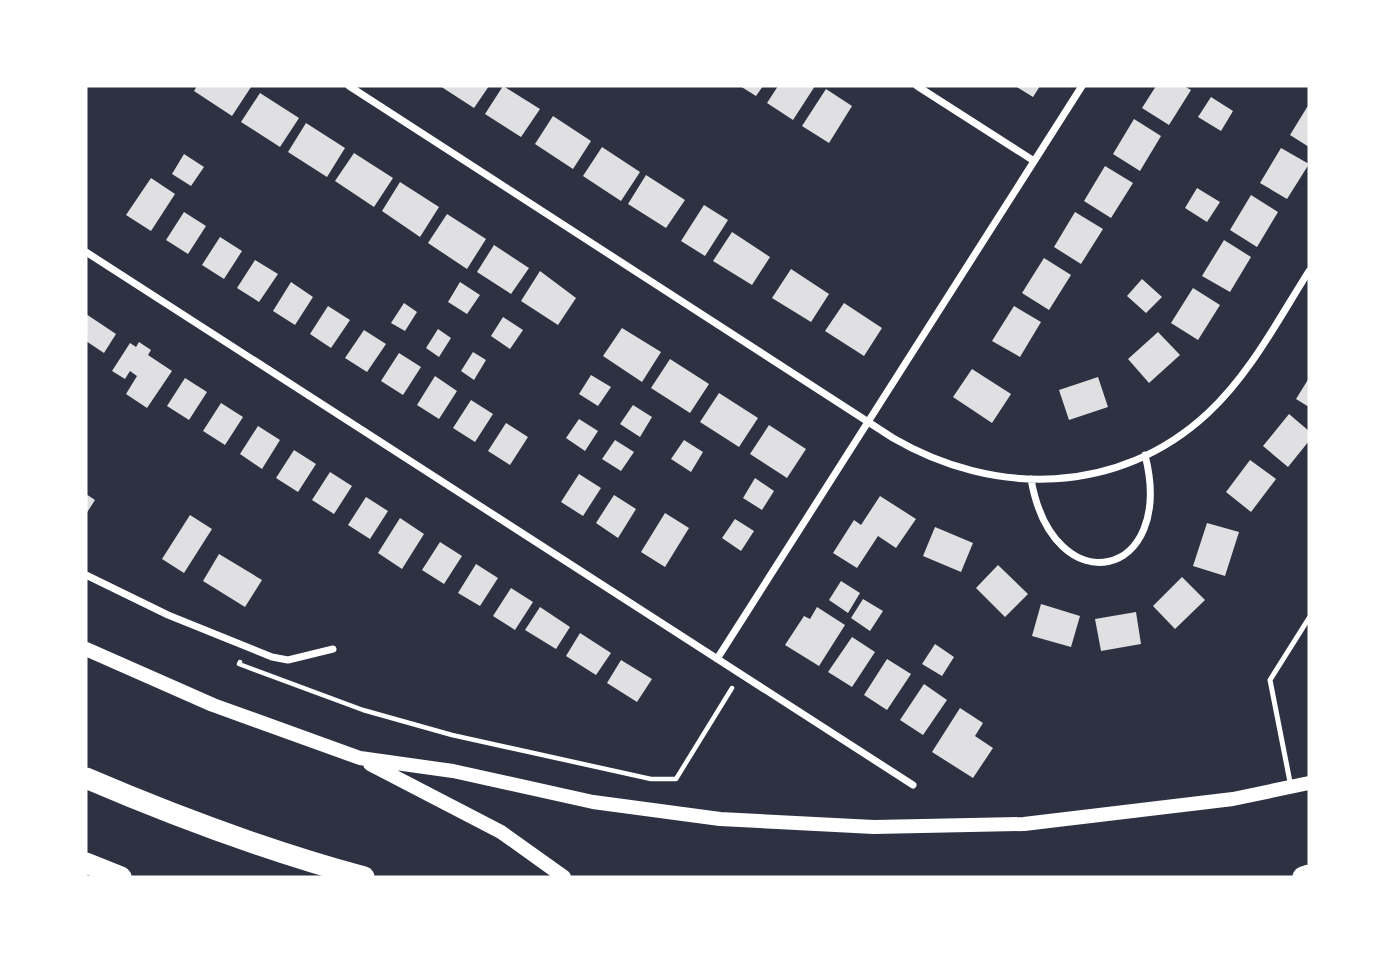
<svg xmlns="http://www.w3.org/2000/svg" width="1395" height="963" viewBox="0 0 1395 963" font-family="'Zilla Slab',serif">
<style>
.building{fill:#e0e0e3}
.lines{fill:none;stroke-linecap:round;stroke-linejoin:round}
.path{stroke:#fff;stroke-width:4.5}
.service{stroke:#fff;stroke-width:5}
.minor{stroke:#fff;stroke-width:7}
.secondary{stroke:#fff;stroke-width:14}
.motorway{stroke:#fff;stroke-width:21}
</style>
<rect width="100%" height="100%" fill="#2d3142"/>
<!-- building -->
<path class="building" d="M197 86H249L251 87 232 116 194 91Z
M440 86H489L474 108Z
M503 86 540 109 521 137 485 114Z
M740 86H763L756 96Z
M778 86H815L793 120 767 103Z
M1015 86H1040L1033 97Z
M1156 86H1184L1191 90 1169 125 1142 108Z
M826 89 852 106 829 143 802 126Z
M260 93 299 118 280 147 241 122Z
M1211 97 1233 111 1221 131 1198 117Z
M1309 104V147L1290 135Z
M553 116 591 141 573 169 535 144Z
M1134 119 1161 136 1140 171 1113 154Z
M306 123 345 148 327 177 288 152Z
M602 147 640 172 621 201 583 176Z
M1281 148 1309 164 1287 199 1260 183Z
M354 153 393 178 374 207 335 181Z
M184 154 204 167 191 186 172 174Z
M1105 166 1133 183 1111 218 1084 201Z
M646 175 685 200 666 228 628 204Z
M151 178 175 194 151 231 126 215Z
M400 182 439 207 420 237 382 211Z
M1197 188 1220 202 1207 222 1185 208Z
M1251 195 1278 212 1257 247 1230 230Z
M704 205 728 220 705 256 681 241Z
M184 212 206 226 188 254 166 240Z
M1075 212 1103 229 1081 264 1054 247Z
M447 214 486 239 467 269 428 243Z
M732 232 770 257 752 285 713 261Z
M220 237 242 251 224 279 202 265Z
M1224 240 1251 257 1230 292 1202 276Z
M494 245 529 268 511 294 477 272Z
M1044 258 1071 275 1049 310 1022 293Z
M255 260 278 274 259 302 237 288Z
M791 269 829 294 811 322 772 298Z
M540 271 576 298 558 325 521 301Z
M1142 279 1162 297 1146 313 1127 296Z
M291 282 313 297 295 325 273 311Z
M460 282 480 295 467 314 448 302Z
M1193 288 1220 305 1198 340 1171 323Z
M404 303 417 312 405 331 391 323Z
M844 303 882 328 864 356 825 331Z
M328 306 350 320 331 348 310 334Z
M1014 306 1041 322 1020 357 992 341Z
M86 314 116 334 104 353 86 341Z
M503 317 523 330 510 349 491 336Z
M622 328 661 352 642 382 603 356Z
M438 329 451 338 439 357 426 348Z
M364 330 386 344 367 372 345 358Z
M1158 332 1180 355 1149 383 1128 359Z
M139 342 151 350 148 355 172 371 147 408 126 394 137 376 130 371 125 379 112 371 130 343 136 347Z
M473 352 486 360 474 380 461 371Z
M399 353 421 367 403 395 381 381Z
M670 359 709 384 690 413 651 388Z
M972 369 1011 394 992 423 953 397Z
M591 375 611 387 598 406 579 394Z
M435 376 457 391 439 419 417 405Z
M1098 377 1108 407 1069 420 1059 390Z
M185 378 207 392 189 420 167 406Z
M1309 378V407L1296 399Z
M719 393 758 418 739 447 700 422Z
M471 400 493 414 475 442 453 428Z
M221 403 243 417 225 445 203 431Z
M633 405 652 417 640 437 620 424Z
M1289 414 1309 431V441L1288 467 1263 446Z
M579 419 598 431 585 451 566 438Z
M506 423 528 437 510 465 488 451Z
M769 425 806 449 787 478 750 454Z
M258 426 280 440 262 469 240 454Z
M615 440 634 452 621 471 602 459Z
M684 440 703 452 691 472 671 459Z
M294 450 316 464 298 492 276 478Z
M1250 460 1276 479 1251 512 1226 492Z
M330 472 352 486 334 514 312 500Z
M579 474 601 488 583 516 561 502Z
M755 478 774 491 762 510 743 498Z
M86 494 95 500 86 514Z
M614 495 636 509 618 538 596 523Z
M880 496 916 519 896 548 878 536 857 568 833 553 854 520 861 525Z
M366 497 388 511 370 539 348 525Z
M665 513 689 528 665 567 641 552Z
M190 515 212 529 184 573 162 559Z
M400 518 424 534 402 569 378 553Z
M735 519 754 531 741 551 722 538Z
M1207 523 1239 532 1225 576 1193 566Z
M935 527 973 543 961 572 923 556Z
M440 542 462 556 444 584 422 570Z
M219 554 262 580 245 607 203 581Z
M476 564 498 578 480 606 458 593Z
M998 565 1028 594 1005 617 976 588Z
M1182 577 1205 600 1175 629 1153 606Z
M841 581 860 593 848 613 829 600Z
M511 588 533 602 515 630 493 616Z
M863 599 883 611 870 631 851 618Z
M1041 604 1080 616 1071 647 1032 636Z
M540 607 570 627 556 649 525 630Z
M817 607 845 625 819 666 785 645 804 616 810 619Z
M1136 612 1141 644 1101 651 1095 619Z
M580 633 611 653 596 675 566 656Z
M852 637 875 652 852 687 828 672Z
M935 644 954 657 942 676 922 664Z
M887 659 911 674 887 710 864 695Z
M621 660 652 679 637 702 607 683Z
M924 684 947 700 923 735 900 720Z
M960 708 983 723 975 736 993 748 973 778 932 752Z"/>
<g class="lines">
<!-- path -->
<path class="path" d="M240 662 239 664 363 710 452 735 651 779H676L732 688"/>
<!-- service -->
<path class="service" d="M1291 787 1270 680 1309 618"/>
<!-- minor -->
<path class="minor" d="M349 86 893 438C994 497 1119 496 1208 413 1250 374 1278 320 1309 271
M917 86 1034 161
M86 252 913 785
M1031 479C1053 606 1177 580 1145 455
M86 575 168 615 272 657 288 660 333 649
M717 659 1082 86"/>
<!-- secondary -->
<path class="secondary" d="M86 649 213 705 360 758 453 771 593 802 720 819 874 827 1024 824 1233 799 1309 783
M370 764 501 832 564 877"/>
<!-- motorway -->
<path class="motorway" d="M86 778C177 817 268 851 364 877
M86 863 121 877
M1303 877 1309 875"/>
</g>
<!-- border -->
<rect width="1395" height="963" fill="none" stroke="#ffffff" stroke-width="175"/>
</svg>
